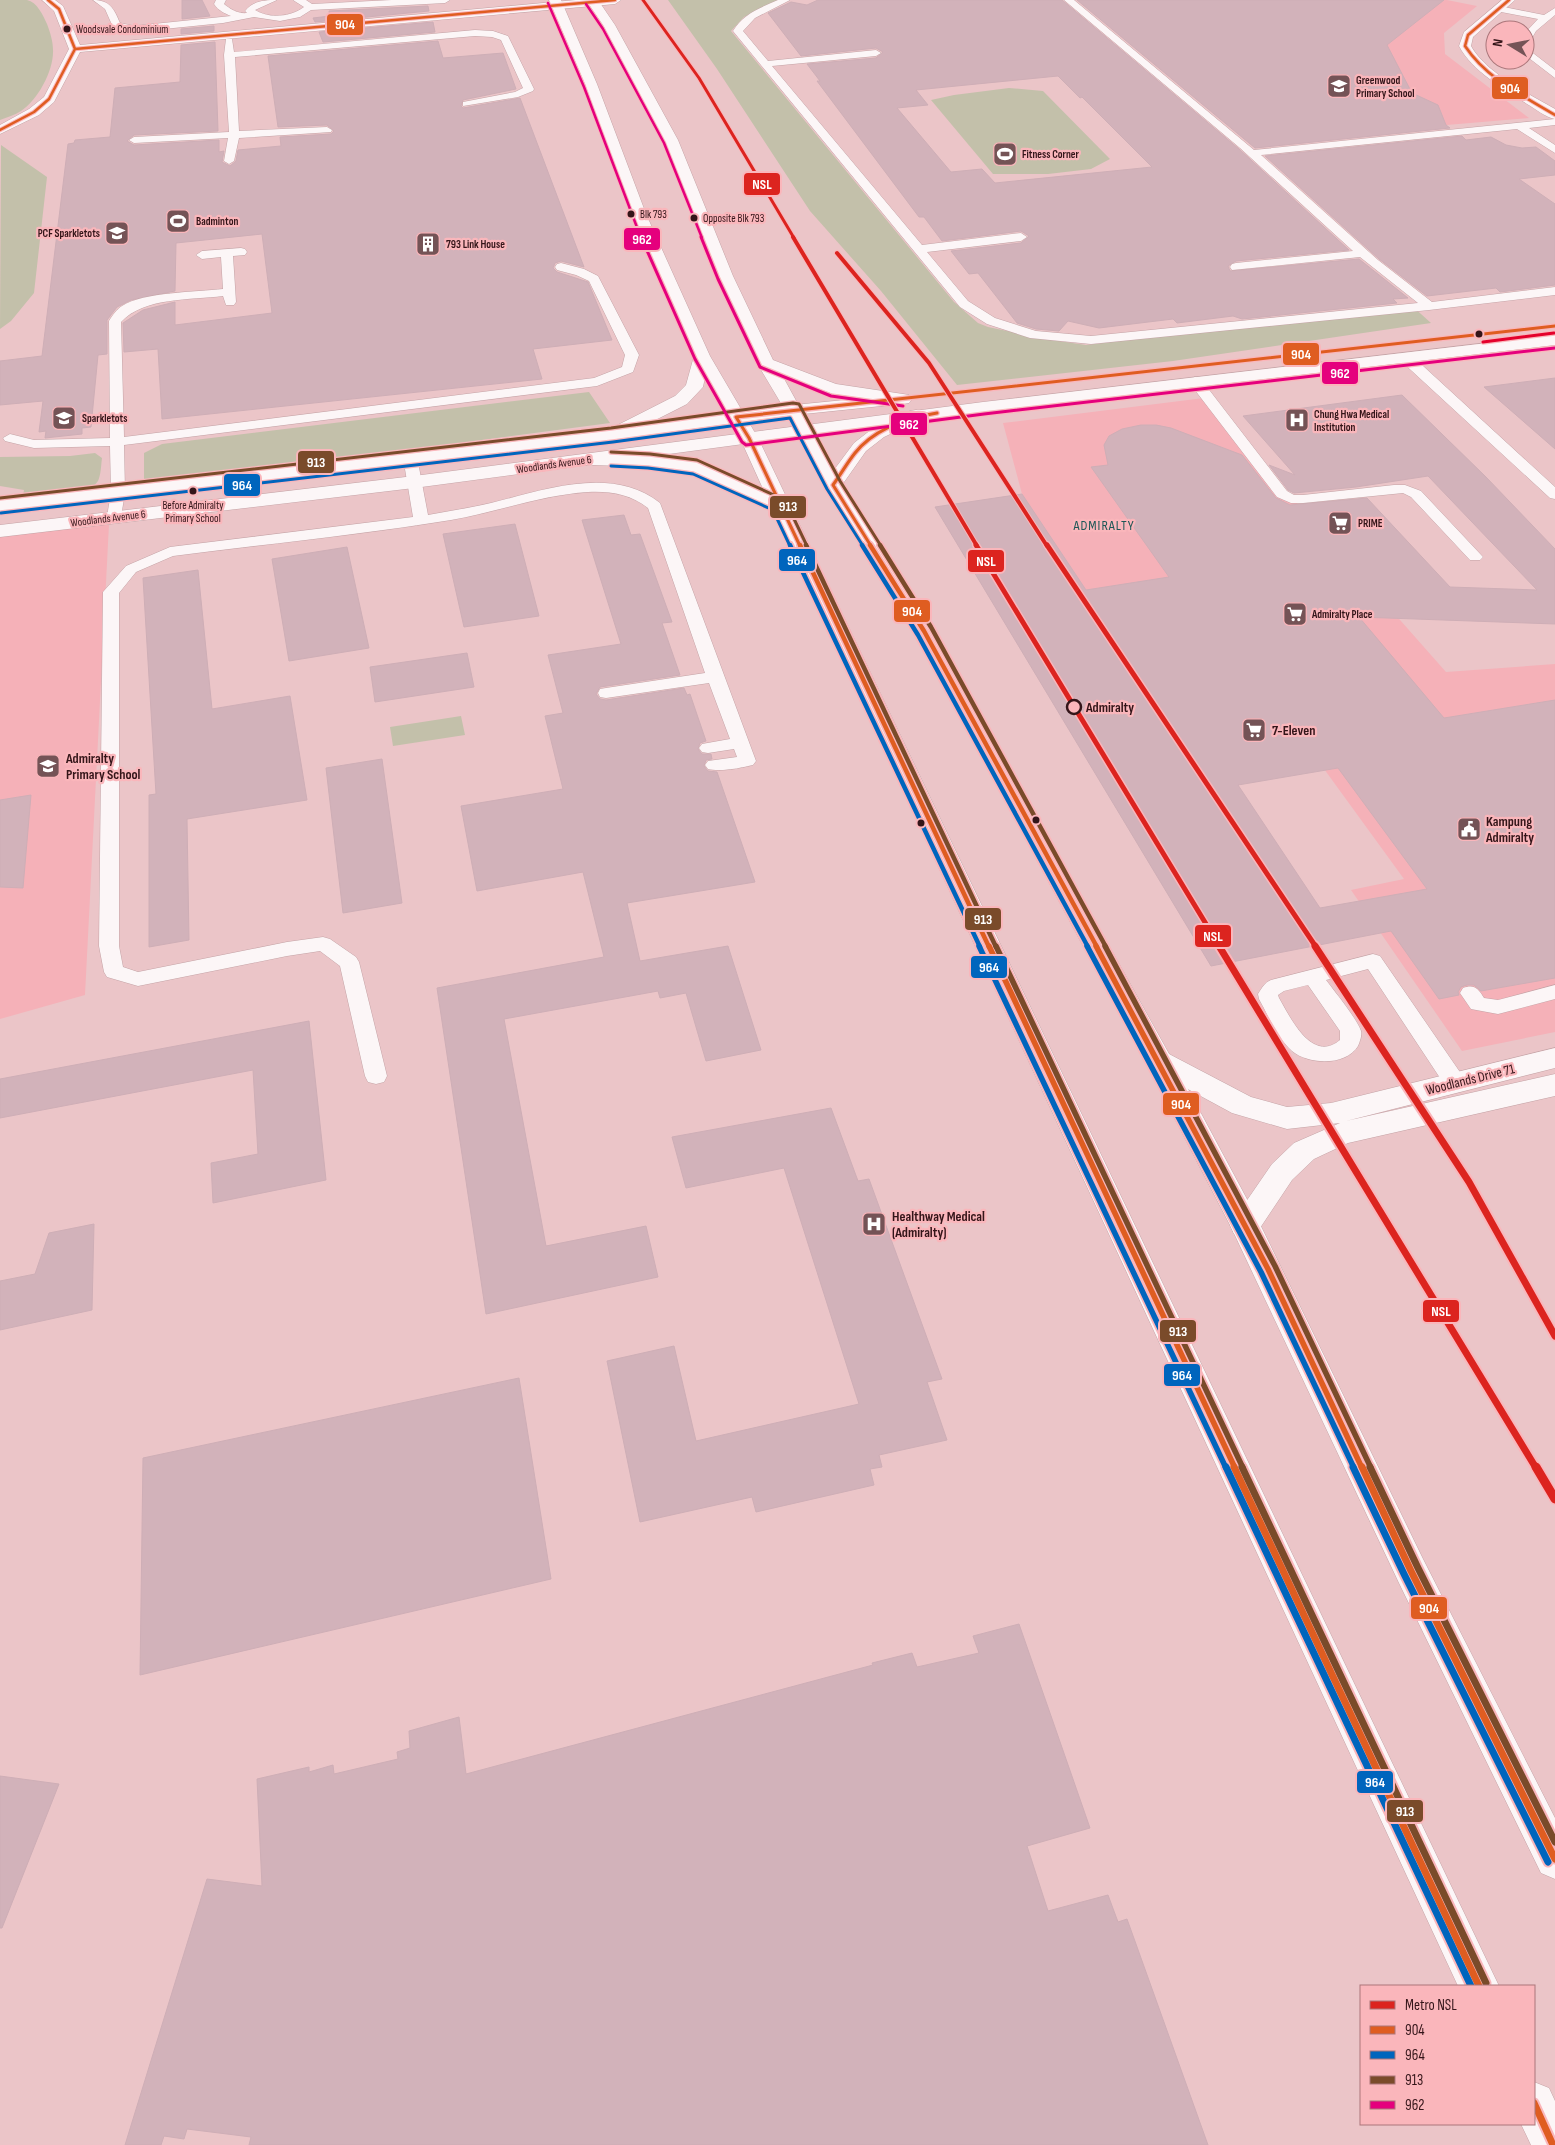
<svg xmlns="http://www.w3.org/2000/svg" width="1555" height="2145" viewBox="0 0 1555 2145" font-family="'Sofia Sans Condensed',sans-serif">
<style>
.built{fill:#f5b1b8}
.green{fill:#c3c0aa}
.building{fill:#d2b2ba;stroke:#ceaeb6;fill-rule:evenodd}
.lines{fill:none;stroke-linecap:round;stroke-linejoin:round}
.lane-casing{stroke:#c4a3a6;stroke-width:1}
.street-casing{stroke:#c4a3a6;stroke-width:1}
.secondary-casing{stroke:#c4a3a6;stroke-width:1}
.primary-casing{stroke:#c4a3a6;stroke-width:1}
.lane{fill:#fcf6f7;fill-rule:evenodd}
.street{fill:#fcf6f7;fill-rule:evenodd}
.secondary{fill:#fcf6f7;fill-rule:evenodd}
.primary{fill:#fcf6f7;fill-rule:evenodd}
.bus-1-far4-casing{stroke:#fab6bb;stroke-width:4.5}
.bus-1-far3-casing{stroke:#fab6bb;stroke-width:5.5}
.bus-1-far2-casing{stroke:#fab6bb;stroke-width:8}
.bus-1-far1-casing{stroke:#fab6bb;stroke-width:9}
.bus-1-casing{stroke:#fab6bb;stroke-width:11}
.bus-2-far3-casing{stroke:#fab6bb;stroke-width:5.5}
.bus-2-far2-casing{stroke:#fab6bb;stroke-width:8}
.bus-2-far1-casing{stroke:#fab6bb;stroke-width:9}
.bus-2-casing{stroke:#fab6bb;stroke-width:11}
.bus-3-far3-casing{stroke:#fab6bb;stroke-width:5.5}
.bus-3-far2-casing{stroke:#fab6bb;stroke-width:8}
.bus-3-far1-casing{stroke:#fab6bb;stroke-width:9}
.bus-3-casing{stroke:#fab6bb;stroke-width:11}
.bus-4-far1-casing{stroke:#fab6bb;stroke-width:4.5}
.bus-4-casing{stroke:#fab6bb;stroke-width:5.5}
.bus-5-casing{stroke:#fab6bb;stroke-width:5.5}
.bus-1-far4{stroke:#df5d21;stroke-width:2.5}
.bus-1-far3{stroke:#df5d21;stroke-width:3}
.bus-1-far2{stroke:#df5d21;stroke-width:4.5}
.bus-1-far1{stroke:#df5d21;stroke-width:5.5}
.bus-1{stroke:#df5d21;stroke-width:7}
.bus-2-far3{stroke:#0065bd;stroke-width:3}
.bus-2-far2{stroke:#0065bd;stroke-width:4.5}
.bus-2-far1{stroke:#0065bd;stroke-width:5.5}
.bus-2{stroke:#0065bd;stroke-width:7}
.bus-3-far3{stroke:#7a4b2a;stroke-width:3}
.bus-3-far2{stroke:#7a4b2a;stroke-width:4.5}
.bus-3-far1{stroke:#7a4b2a;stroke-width:5.5}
.bus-3{stroke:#7a4b2a;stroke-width:7}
.bus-4-far1{stroke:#e5007d;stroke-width:2.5}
.bus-4{stroke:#e5007d;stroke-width:3}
.bus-5{stroke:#e4002b;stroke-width:3}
.metro-1-far4-casing{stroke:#fab6bb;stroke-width:5}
.metro-1-far3-casing{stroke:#fab6bb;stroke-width:6}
.metro-1-far2-casing{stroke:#fab6bb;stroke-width:8}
.metro-1-far1-casing{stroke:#fab6bb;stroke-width:11}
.metro-1-casing{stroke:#fab6bb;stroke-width:12}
.metro-1-far4{stroke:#dc241f;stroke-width:3}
.metro-1-far3{stroke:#dc241f;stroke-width:4}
.metro-1-far2{stroke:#dc241f;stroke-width:5}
.metro-1-far1{stroke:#dc241f;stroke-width:7}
.metro-1{stroke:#dc241f;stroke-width:9}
.bus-dot{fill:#341519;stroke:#fab6bb;stroke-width:2}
.stop-dot{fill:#fab6bb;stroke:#341519;stroke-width:2.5}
.labels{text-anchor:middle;stroke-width:4.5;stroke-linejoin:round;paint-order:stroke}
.far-bus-label{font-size:11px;fill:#341519;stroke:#fab6bb;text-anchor:start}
.far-poi-label{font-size:11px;font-weight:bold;fill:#341519;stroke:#fab6bb;text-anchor:start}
.far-street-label{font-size:11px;fill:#341519;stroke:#fab6bb}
.far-quarter-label{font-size:14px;letter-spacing:1px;fill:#1c5756;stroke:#fab6bb}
.stop-label{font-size:14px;font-weight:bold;fill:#341519;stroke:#fab6bb;text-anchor:start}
.poi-label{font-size:14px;font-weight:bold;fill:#341519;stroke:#fab6bb;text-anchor:start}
.street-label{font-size:14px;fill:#341519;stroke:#fab6bb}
.line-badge{stroke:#fab6bb;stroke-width:2}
.badge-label{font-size:14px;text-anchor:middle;font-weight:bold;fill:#fff}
</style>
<rect width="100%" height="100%" fill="#ebc5c8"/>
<!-- built -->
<path class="built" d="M1171 0H1447L1477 6 1444 33 1445 54 1529 118 1258 141Z
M1204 398 1446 672 1555 664V1032L1462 1051 1351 890 1404 879 1319 762 1188 575 1086 590 1022 494 1003 423Z
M109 524 85 995 0 1019V537Z"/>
<!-- green -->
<path class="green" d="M0 0C8 0 19 0 27 0 37 2 43 15 47 24 50 32 53 41 53 50 54 70 38 100 21 111 15 115 7 117 0 120Z
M668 0H778L744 17 731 31 954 302 978 323 988 327 1045 339 1086 345 1411 305 1431 323 1173 361 957 385 881 291 810 211 717 69Z
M1009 88 1043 91 1110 159 1091 169 1048 174H993L931 100 954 95Z
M1 145 47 177 34 293 11 321 0 329Z
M589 392 610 423 160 483 144 481V453L162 444Z
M95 453 102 458C101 465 101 475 98 481 87 498 40 498 22 501L24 490 0 486V457L70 456Z
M461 716 465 735 393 746 390 727Z"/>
<!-- building -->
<path class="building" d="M182 0H202L210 16 182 19Z
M818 0H1062L1239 149 1349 250 1236 261 1228 266 1230 271 1359 259 1408 298 1393 299 1397 303 1242 319 1233 316 1177 323 1173 319 1099 328 1068 321 1059 331 1036 329 1017 323 978 273 969 274 951 251 1021 243 1029 236 1021 231 942 241 924 217H919L817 81H820L807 64 876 58 883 52 876 48 801 56 768 13 791 2 807 5ZM1058 76 1080 98 1082 97 1152 167 995 183 982 169 951 172 897 108 928 105 916 90Z
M1077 0H1444L1387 45 1412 93 1438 105 1446 125 1450 128 1255 148Z
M428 6 429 11 315 22 313 18 330 16 329 11Z
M433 22 435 32 323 42 319 32Z
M214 26V31L181 34V29Z
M438 41 443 58 503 53 516 89 463 100 461 106 463 108 520 98 584 267 561 261 555 263 553 268 557 272 588 282 612 340 533 349 542 379 162 419 158 349 124 352 123 323 143 310 175 302V325L272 313 262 234 176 243 175 291 131 300 117 307 107 320V354L98 355 91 427 82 428V434L45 438 46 431 39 432 43 401 0 405V361L42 356 68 144 74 143 75 140 110 137 115 88 180 82 181 45 215 42 218 131 134 135 127 141 134 145 219 140V152L224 151 222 162 230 166 236 161 238 150 281 146 280 137 331 134 334 131 327 125 278 127 268 56Z
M1462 136 1466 140 1491 137 1506 145 1522 148 1536 147 1555 161V175L1519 179 1555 204V285L1500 292 1496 288 1427 296 1379 259 1265 156Z
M1555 378V449L1484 387Z
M1402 395 1486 477 1555 549V624L1359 617 1444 718 1555 700V978L1481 991 1474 985H1467L1461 987 1458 992 1459 995 1439 999 1391 931 1211 966 935 507 1022 494 1086 590 1169 577 1091 467 1108 465 1104 445 1109 436 1122 429 1141 425H1156L1171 428 1242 455 1276 498 1290 505 1367 498 1450 587 1537 590 1428 476 1356 487 1294 493 1288 490 1269 465 1295 475 1243 416ZM1338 768 1427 889 1320 908 1238 785Z
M624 515 631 535 640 534 672 622 662 623 680 675 600 687 596 694 600 699 606 700 684 688 687 695 690 694 706 741 700 743 698 749 702 754H711L712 759 706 760 704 766 708 771 717 772 755 882 627 903 640 961 728 946 761 1050 706 1061 686 993 660 998 658 991 504 1019 546 1246 646 1226 658 1277 486 1314 437 988 604 957 583 872 477 891 461 806 563 789 545 716 563 713 548 655 621 644 582 520Z
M515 524 539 616 464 627 443 534Z
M347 547 369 648 289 661 272 559Z
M198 570 212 709 290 696 307 800 187 819 189 940 149 947V795L156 794 143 578Z
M467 653 474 687 375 702 370 667Z
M382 759 402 903 343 913 326 768Z
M31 795 23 888 0 887V800Z
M309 1021 326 1180 213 1203 211 1163 258 1154 253 1070 0 1118V1079Z
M831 1108 858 1181 869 1179 942 1379 927 1382 947 1440 879 1455 882 1467 870 1469 874 1485 756 1512 752 1497 640 1522 607 1361 674 1346 696 1441 859 1404 784 1168 686 1188 672 1137Z
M94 1224 92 1310 0 1330V1281L35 1274 49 1233Z
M519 1378 551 1579 140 1675 143 1458Z
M1019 1624 1090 1828 1027 1846 1048 1911 1108 1895 1118 1922 1127 1919 1208 2145H249L251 2137 187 2129 184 2139 164 2136 161 2145H125L207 1879 262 1886 257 1779 309 1767V1772L333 1765 334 1774 398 1759 397 1752 410 1748 409 1731 459 1717 466 1774 873 1665 872 1663 912 1653 917 1667 979 1653 973 1636Z
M0 1776 59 1784 2 1928H0Z"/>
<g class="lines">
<!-- lane casing -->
<g class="lane-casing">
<path id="lane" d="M93 0C110 0 114 9 120 23L134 26 231 16C224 13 219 11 214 4L216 0H226L224 4C230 9 238 14 247 13L245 11C253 1 264 0 277 0L255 10C269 19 291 17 304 7L293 0H306L312 4 392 0H450L445 3 311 10 300 17 280 21 254 17 223 23 134 32 113 27 105 9Z
M778 0H790L755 18 743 31 768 61 876 50 881 53 876 56 772 66 922 245 1021 233 1027 237 1021 241 927 252 968 301 995 318 1036 331 1091 336 1418 303 1360 257 1232 270 1230 267 1232 264 1236 263 1353 251 1240 148 1064 0H1074L1254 150 1555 119V125L1529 128 1555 145V153L1517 129 1261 155 1378 260 1432 302 1555 287V295L1429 310 1091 344 1030 338 987 324 960 307 733 31C743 14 760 8 778 0Z
M1499 6 1544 15 1555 8V15L1536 31 1528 45 1525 46V33L1538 19 1496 11V7Z
M475 30 493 31 508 36 534 89 533 91 518 97 463 106V102L515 92 523 88 501 40 492 37 475 36 235 57 239 131 327 127 332 130 331 132 239 138 234 161 229 164 224 161 228 138 134 143 129 140 134 137 229 132 224 55 226 39H232L234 52Z
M1525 47 1555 70V78L1525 55Z
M241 248 245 249 247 252 245 255 233 256 236 302 234 305H226L223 296C191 300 144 297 121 322L124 437 594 378 622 367 625 355 589 281 576 275 557 270 555 267 557 264 561 263 584 269 598 276 639 355 633 372 597 386 124 445 125 492 121 517 119 520H109L107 517 111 492 110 446 34 448 5 441 3 438 10 434 34 440 110 438 109 321C112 316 117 309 122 306 144 292 196 292 223 289L221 257 202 259 196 255 202 251Z
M1405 353 1410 354 1555 487V499L1550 498 1400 360 1398 357 1400 354Z
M1195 377 1200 378 1287 491 1294 495H1303L1394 485H1405L1421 491 1483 557 1480 560H1470L1411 497 1403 493 1303 503H1291L1277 497 1188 381Z
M410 453 415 454 417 457 428 515C449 511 470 508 491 503 544 490 612 465 660 503L756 761 753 765C740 768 721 772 708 769L705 765 708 761 737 757 734 749 708 753 702 752 699 748 702 744 730 739 709 683 606 698 600 697 598 693 600 689 606 688 705 673 648 508C630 494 610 491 588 492 541 495 497 512 451 520 359 535 266 544 173 556L136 572 119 593V946L123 967 138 972 287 942 323 937 330 939 356 957 359 962 387 1076 384 1082 376 1084 368 1082 365 1076 340 966 320 951 287 956 138 986 107 977 104 972 99 946 103 592 126 566 170 547 413 517 403 457 405 454Z
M1373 954 1380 956 1464 1078 1467 1084 1464 1090 1456 1092 1448 1090 1368 969 1326 980C1335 992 1357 1019 1361 1031 1362 1036 1360 1041 1358 1046 1346 1066 1309 1065 1292 1051 1277 1038 1268 1015 1259 999L1258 994C1262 988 1264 983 1271 980ZM1308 985 1340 1031V1040C1312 1064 1290 1017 1279 998L1278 995 1284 991Z
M1555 985V999L1498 1014 1471 1009 1460 993 1463 988C1474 984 1478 988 1484 998L1498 1000Z"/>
</g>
<!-- street casing -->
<g class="street-casing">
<path id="street" d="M42 0H55L63 6 80 45 576 0H621L615 4 80 52 54 102 39 115 0 134V125L29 109 44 97 69 49 54 11Z
M1502 0H1515L1473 37 1471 46C1486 73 1529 94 1555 109V119C1545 117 1536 109 1527 104 1503 88 1473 72 1459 46L1464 32Z
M1555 1048V1068L1346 1121 1555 1074V1096L1348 1143 1314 1159 1292 1180 1256 1234 1245 1237 1234 1234 1230 1225 1272 1164 1294 1143 1340 1123 1287 1129 1232 1113 1149 1068 1145 1061 1149 1054 1159 1051 1169 1054 1251 1097 1287 1107 1331 1103Z"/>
</g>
<!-- secondary casing -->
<g class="secondary-casing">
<path id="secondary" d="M1555 335V345L983 412 414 488 0 537V525L414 476 983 402Z
M895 395 901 396 904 400 901 404 794 415 612 440 0 512V500L612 430 794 405Z"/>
</g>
<!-- primary casing -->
<g class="primary-casing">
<path id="primary" d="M549 0H561L597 84 646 214 710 356 758 438 1499 1986H1458L772 508 691 472 649 467 593 465 586 463 584 459 586 455 593 453 649 455 695 461 764 491 740 438 705 377 703 387 687 404 618 439 612 440 606 439 603 435 606 431 675 396 686 385 694 356 632 214 585 84Z
M586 0H598L615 25 678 140 733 276 773 360 836 384 903 394 909 395 912 399 909 403 903 404 833 394 782 375 834 470 854 443 872 429 910 411 916 410 922 411 925 415 922 419 884 437 866 451 842 485 934 631 1173 1061 1256 1216 1423 1559 1555 1818V1879L1541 1873 1399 1583 1231 1227 1145 1061 914 631 824 485 785 410 757 363 717 276 664 140 603 25Z
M1534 2082 1549 2088 1555 2101V2145H1531L1521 2124H1534Z"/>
</g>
<!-- lane -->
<use href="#lane" class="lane"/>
<!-- street -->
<use href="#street" class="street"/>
<!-- secondary -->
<use href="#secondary" class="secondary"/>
<!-- primary -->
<use href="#primary" class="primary"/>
<!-- bus-1-far4 casing -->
<g class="bus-1-far4-casing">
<path id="bus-1-far4" d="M48 0 59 9 75 49
M1509 0 1468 35 1465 46C1487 79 1522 95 1555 115
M75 49 615 0
M0 130 34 112 49 99 75 49"/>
</g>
<!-- bus-1-far3 casing -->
<g class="bus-1-far3-casing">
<path id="bus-1-far3" d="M800 546 749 438 736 417 1555 326
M871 546 833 485C841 474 847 463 855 453 875 428 906 418 937 413"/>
</g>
<!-- bus-1-far2 casing -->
<g class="bus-1-far2-casing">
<path id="bus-1-far2" d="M800 545 989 947
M870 545 924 631 1097 947"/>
</g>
<!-- bus-1-far1 casing -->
<g class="bus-1-far1-casing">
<path id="bus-1-far1" d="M989 946 1235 1468
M1096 946 1268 1269 1362 1468"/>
</g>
<!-- bus-1 casing -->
<g class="bus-1-casing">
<path id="bus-1" d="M1234 1467 1479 1986
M1362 1467 1411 1571 1555 1859
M1534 2103 1553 2145"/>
</g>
<!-- bus-2-far3 casing -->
<g class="bus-2-far3-casing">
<path id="bus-2-far3" d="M611 466 648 468 693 474 773 510 790 546
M1 513 613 442 790 418 827 489 863 546"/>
</g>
<!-- bus-2-far2 casing -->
<g class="bus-2-far2-casing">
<path id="bus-2-far2" d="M790 545 980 947
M862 545 918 635 1088 947"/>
</g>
<!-- bus-2-far1 casing -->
<g class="bus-2-far1-casing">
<path id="bus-2-far1" d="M979 946 1226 1468
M1087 946 1261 1272 1354 1468"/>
</g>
<!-- bus-2 casing -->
<g class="bus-2-casing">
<path id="bus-2" d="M1226 1467 1471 1986
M1353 1467 1404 1574 1548 1862"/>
</g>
<!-- bus-3-far3 casing -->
<g class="bus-3-far3-casing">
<path id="bus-3-far3" d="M611 452 650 454 697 460 785 500 807 546
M0 498 611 428 793 403 799 404 840 481 881 546"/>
</g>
<!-- bus-3-far2 casing -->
<g class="bus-3-far2-casing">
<path id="bus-3-far2" d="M806 545 996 947
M880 545 931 627 1106 947"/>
</g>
<!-- bus-3-far1 casing -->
<g class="bus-3-far1-casing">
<path id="bus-3-far1" d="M996 946 1243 1468
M1105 946 1275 1266 1371 1468"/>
</g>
<!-- bus-3 casing -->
<g class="bus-3-casing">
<path id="bus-3" d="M1242 1467 1486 1983
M1370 1467 1418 1568 1555 1842"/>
</g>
<!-- bus-4-far1 casing -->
<g class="bus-4-far1-casing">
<path id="bus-4-far1" d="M548 3 584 87 641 238
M586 4 603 29 664 143 702 238"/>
</g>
<!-- bus-4 casing -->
<g class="bus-4-casing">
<path id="bus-4" d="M641 237 695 359 742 442 746 445 984 414 1555 348
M701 237 718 279 760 367 831 396 903 406"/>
</g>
<!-- bus-5 casing -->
<g class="bus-5-casing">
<path id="bus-5" d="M1483 342 1554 333"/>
</g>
<!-- bus-1-far4 -->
<use href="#bus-1-far4" class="bus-1-far4"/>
<!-- bus-1-far3 -->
<use href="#bus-1-far3" class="bus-1-far3"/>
<!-- bus-1-far2 -->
<use href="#bus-1-far2" class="bus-1-far2"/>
<!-- bus-1-far1 -->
<use href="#bus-1-far1" class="bus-1-far1"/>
<!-- bus-1 -->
<use href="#bus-1" class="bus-1"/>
<!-- bus-2-far3 -->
<use href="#bus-2-far3" class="bus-2-far3"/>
<!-- bus-2-far2 -->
<use href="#bus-2-far2" class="bus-2-far2"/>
<!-- bus-2-far1 -->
<use href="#bus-2-far1" class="bus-2-far1"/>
<!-- bus-2 -->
<use href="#bus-2" class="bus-2"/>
<!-- bus-3-far3 -->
<use href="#bus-3-far3" class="bus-3-far3"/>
<!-- bus-3-far2 -->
<use href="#bus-3-far2" class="bus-3-far2"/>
<!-- bus-3-far1 -->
<use href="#bus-3-far1" class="bus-3-far1"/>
<!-- bus-3 -->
<use href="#bus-3" class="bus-3"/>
<!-- bus-4-far1 -->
<use href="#bus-4-far1" class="bus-4-far1"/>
<!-- bus-4 -->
<use href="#bus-4" class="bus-4"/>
<!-- bus-5 -->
<use href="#bus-5" class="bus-5"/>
<!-- metro-1-far4 casing -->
<g class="metro-1-far4-casing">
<path id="metro-1-far4" d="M643 0 699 78 794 238"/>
</g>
<!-- metro-1-far3 casing -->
<g class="metro-1-far3-casing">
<path id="metro-1-far3" d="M793 237 977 546
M837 253 929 363 1047 546"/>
</g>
<!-- metro-1-far2 casing -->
<g class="metro-1-far2-casing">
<path id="metro-1-far2" d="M976 545 1220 947
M1047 545 1316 947"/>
</g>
<!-- metro-1-far1 casing -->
<g class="metro-1-far1-casing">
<path id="metro-1-far1" d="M1219 946 1536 1468
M1315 946 1469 1182 1555 1336"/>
</g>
<!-- metro-1 casing -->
<g class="metro-1-casing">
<path id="metro-1" d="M1536 1467 1555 1499"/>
</g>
<!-- metro-1-far4 -->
<use href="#metro-1-far4" class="metro-1-far4"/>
<!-- metro-1-far3 -->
<use href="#metro-1-far3" class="metro-1-far3"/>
<!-- metro-1-far2 -->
<use href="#metro-1-far2" class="metro-1-far2"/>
<!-- metro-1-far1 -->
<use href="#metro-1-far1" class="metro-1-far1"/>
<!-- metro-1 -->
<use href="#metro-1" class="metro-1"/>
</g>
<!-- icons -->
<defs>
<g id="school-square" transform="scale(1.25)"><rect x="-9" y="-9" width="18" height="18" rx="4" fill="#745356" stroke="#fab6bb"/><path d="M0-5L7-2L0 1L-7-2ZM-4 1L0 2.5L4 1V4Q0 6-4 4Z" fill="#fff"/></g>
<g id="stadium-square" transform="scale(1.25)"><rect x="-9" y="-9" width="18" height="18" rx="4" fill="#745356" stroke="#fab6bb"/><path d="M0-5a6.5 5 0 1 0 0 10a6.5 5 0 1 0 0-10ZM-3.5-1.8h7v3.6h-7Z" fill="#fff"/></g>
<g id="building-square" transform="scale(1.25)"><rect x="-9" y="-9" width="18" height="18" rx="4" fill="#745356" stroke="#fab6bb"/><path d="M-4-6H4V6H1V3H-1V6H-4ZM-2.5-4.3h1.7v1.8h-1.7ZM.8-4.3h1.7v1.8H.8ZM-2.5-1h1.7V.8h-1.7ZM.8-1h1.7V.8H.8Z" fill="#fff"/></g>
<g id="hospital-square" transform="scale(1.25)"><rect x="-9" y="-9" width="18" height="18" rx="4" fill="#745356" stroke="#fab6bb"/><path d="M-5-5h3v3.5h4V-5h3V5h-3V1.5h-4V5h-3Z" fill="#fff"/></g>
<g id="supermarket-square" transform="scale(1.25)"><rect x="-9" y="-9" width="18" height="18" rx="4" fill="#745356" stroke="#fab6bb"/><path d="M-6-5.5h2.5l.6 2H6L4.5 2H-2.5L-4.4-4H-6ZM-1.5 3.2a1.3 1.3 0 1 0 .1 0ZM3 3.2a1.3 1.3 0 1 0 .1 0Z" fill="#fff"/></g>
<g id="civic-square" transform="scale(1.25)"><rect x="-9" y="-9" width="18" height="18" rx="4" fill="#745356" stroke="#fab6bb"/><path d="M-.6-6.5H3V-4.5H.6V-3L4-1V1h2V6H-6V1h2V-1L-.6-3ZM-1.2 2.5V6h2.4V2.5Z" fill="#fff"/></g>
</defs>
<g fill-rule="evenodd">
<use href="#school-square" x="1339" y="86"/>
<use href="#stadium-square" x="1005" y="154"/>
<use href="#stadium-square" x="178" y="221"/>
<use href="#school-square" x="117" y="233"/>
<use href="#building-square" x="428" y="244"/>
<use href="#school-square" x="64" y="418"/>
<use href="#hospital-square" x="1297" y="420"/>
<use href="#supermarket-square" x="1340" y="523"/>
<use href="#supermarket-square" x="1295" y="614"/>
<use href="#supermarket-square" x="1254" y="730"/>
<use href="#school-square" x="48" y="766"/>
<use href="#civic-square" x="1469" y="829"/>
<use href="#hospital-square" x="874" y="1224"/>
</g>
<!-- markers -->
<g class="bus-dot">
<circle cx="67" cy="29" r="4.5"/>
<circle cx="631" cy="214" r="4.5"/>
<circle cx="694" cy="218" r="4.5"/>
<circle cx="1479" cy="334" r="4.5"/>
<circle cx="193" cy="491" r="4.5"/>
<circle cx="1036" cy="820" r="4.5"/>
<circle cx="921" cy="823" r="4.5"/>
</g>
<circle class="stop-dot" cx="1074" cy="707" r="7"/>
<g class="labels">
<!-- far-bus labels -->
<g class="far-bus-label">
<text x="76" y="33">Woodsvale Condominium</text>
<text x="640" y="218">Blk 793</text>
<text x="703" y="222">Opposite Blk 793</text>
<text x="193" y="509" text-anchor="middle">Before Admiralty<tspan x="193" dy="13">Primary School</tspan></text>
</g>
<!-- far-poi labels -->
<g class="far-poi-label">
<text x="1356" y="84">Greenwood<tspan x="1356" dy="13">Primary School</tspan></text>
<text x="1022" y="158">Fitness Corner</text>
<text x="196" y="225">Badminton</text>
<text x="100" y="237" text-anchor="end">PCF Sparkletots</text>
<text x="446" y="248">793 Link House</text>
<text x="1314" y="418">Chung Hwa Medical<tspan x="1314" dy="13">Institution</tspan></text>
<text x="82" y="422">Sparkletots</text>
<text x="1358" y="527">PRIME</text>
<text x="1312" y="618">Admiralty Place</text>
</g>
<!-- far-street labels -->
<g class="far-street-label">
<text transform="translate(554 464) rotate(-8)" y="4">Woodlands Avenue 6</text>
<text transform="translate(108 518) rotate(-7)" y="4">Woodlands Avenue 6</text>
</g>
<!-- far-quarter labels -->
<g class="far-quarter-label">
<text x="1104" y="530">ADMIRALTY</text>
</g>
<!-- stop labels -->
<g class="stop-label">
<text x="1086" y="712">Admiralty</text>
</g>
<!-- poi labels -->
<g class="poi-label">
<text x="1272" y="735">7-Eleven</text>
<text x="66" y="763">Admiralty<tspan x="66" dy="16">Primary School</tspan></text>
<text x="1486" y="826">Kampung<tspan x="1486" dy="16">Admiralty</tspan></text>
<text x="892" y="1221">Healthway Medical<tspan x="892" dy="16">(Admiralty)</tspan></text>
</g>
<!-- street labels -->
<g class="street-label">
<text transform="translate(1470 1079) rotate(-14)" y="5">Woodlands Drive 71</text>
</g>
</g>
<g class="line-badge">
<rect x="326" y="13" width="38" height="23" rx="5" fill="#df5d21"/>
<rect x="1491" y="76" width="38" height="24" rx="5" fill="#df5d21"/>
<rect x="743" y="172" width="38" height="24" rx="5" fill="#dc241f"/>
<rect x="623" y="227" width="38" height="24" rx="5" fill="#e5007d"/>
<rect x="1282" y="342" width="38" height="24" rx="5" fill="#df5d21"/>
<rect x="1321" y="361" width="38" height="24" rx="5" fill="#e5007d"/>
<rect x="890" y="412" width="38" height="24" rx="5" fill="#e5007d"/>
<rect x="297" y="450" width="38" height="24" rx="5" fill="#7a4b2a"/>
<rect x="223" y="473" width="38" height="24" rx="5" fill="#0065bd"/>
<rect x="769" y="495" width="38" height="24" rx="5" fill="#7a4b2a"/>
<rect x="778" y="548" width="38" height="24" rx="5" fill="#0065bd"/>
<rect x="967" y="549" width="38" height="24" rx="5" fill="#dc241f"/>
<rect x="893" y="599" width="38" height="24" rx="5" fill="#df5d21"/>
<rect x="964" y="907" width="38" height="24" rx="5" fill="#7a4b2a"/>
<rect x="1194" y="924" width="38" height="24" rx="5" fill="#dc241f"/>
<rect x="970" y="955" width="38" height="24" rx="5" fill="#0065bd"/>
<rect x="1162" y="1092" width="38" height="24" rx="5" fill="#df5d21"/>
<rect x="1422" y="1299" width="38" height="24" rx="5" fill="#dc241f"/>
<rect x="1159" y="1319" width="38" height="24" rx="5" fill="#7a4b2a"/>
<rect x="1163" y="1363" width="38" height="24" rx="5" fill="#0065bd"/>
<rect x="1410" y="1596" width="38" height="24" rx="5" fill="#df5d21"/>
<rect x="1356" y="1770" width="38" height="24" rx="5" fill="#0065bd"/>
<rect x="1386" y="1799" width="38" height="24" rx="5" fill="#7a4b2a"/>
</g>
<g class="badge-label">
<text x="345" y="29">904</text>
<text x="1510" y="93">904</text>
<text x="762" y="189">NSL</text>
<text x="642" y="244">962</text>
<text x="1301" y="359">904</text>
<text x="1340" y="378">962</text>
<text x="909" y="429">962</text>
<text x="316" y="467">913</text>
<text x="242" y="490">964</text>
<text x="788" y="511">913</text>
<text x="797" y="565">964</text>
<text x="986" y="566">NSL</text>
<text x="912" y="616">904</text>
<text x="983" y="924">913</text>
<text x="1213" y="941">NSL</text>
<text x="989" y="972">964</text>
<text x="1181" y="1109">904</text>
<text x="1441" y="1316">NSL</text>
<text x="1178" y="1336">913</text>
<text x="1182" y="1380">964</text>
<text x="1429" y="1613">904</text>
<text x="1375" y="1787">964</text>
<text x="1405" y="1816">913</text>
</g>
<!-- legend -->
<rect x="1360" y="1985" width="175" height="140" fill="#fab6bb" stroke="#ab767a"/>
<rect x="1370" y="2001" width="25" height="8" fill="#dc241f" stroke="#ab767a"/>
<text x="1405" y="2010" font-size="15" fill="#341519">Metro NSL</text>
<rect x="1370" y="2026" width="25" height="8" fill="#df5d21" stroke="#ab767a"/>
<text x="1405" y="2035" font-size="15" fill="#341519">904</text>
<rect x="1370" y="2051" width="25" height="8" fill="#0065bd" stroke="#ab767a"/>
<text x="1405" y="2060" font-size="15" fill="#341519">964</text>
<rect x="1370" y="2076" width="25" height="8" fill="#7a4b2a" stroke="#ab767a"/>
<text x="1405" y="2085" font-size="15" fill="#341519">913</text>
<rect x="1370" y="2101" width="25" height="8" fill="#e5007d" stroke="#ab767a"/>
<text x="1405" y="2110" font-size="15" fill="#341519">962</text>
<!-- north arrow -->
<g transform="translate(1510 45) rotate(280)"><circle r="24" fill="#fab6bb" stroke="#ab767a"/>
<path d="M0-4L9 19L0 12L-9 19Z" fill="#745356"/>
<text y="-8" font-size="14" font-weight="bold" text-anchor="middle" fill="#341519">N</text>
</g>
</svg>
